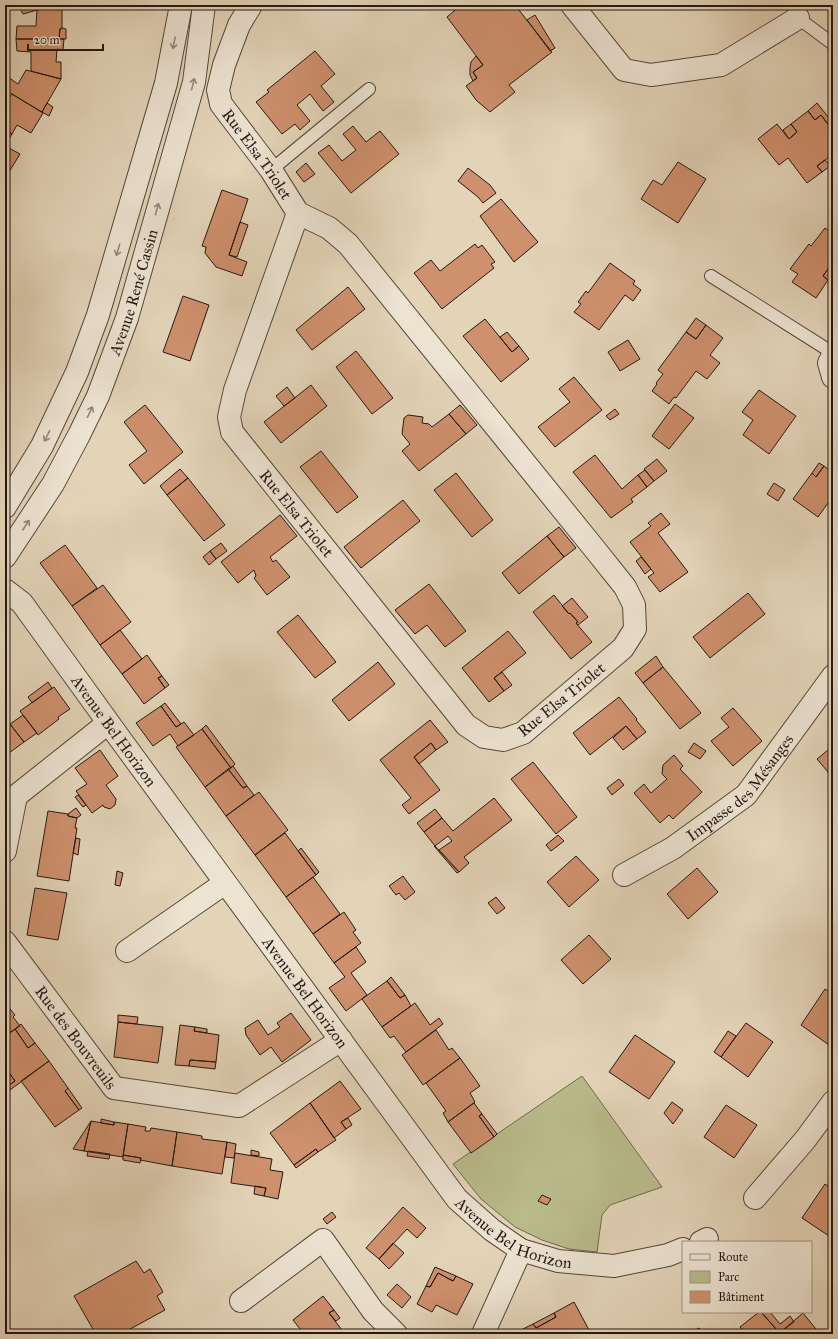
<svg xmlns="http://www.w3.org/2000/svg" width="838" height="1339" viewBox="0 0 838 1339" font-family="'IM FELL Great Primer',serif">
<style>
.green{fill:#b9bb8b;stroke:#6e6a4e}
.building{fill:#ce906d;stroke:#241912}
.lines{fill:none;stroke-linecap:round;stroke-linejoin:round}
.service-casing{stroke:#54483c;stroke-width:14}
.minor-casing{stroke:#54483c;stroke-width:24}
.service{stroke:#ede3d1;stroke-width:12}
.minor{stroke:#ede3d1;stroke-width:22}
.oneway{stroke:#93887b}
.labels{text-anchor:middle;stroke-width:3;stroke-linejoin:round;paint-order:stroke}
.street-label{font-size:16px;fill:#241912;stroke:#ede3d1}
</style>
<rect width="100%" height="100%" fill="#e3d4b8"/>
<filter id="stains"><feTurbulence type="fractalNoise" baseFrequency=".005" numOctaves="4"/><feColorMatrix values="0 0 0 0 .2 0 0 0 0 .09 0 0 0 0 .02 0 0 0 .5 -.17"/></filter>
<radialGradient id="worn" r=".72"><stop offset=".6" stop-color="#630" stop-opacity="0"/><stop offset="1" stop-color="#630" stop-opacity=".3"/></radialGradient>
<!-- green -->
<path class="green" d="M582 1076 662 1187 610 1205 602 1215 597 1252 569 1249 542 1240 515 1227 481 1199 453 1164Z"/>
<!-- building -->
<path class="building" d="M18 5H55L23 14Z
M55 5H62V28L60 29 59 39H16L17 26H36L37 10Z
M461 5H515L552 52 509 85 515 92 490 112 476 100 466 86 477 78 473 72 483 65 447 17Z
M535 15 555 48 550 51 527 20Z
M62 28 66 29V39H59L60 29Z
M16 39H64L63 50 57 49 56 62H61V79L31 71V52L17 51Z
M315 51 335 74 321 86 334 102 323 111 310 94 297 105 310 121 300 130 295 124 282 134 256 102 269 92 267 90Z
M476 56 483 65 473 72 477 78 473 81 470 75V68L471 62Z
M26 70 61 79 42 112 5 90V83L8 77 18 84Z
M12 94 43 113 31 133 17 125 12 134 5 130V102H6Z
M47 103 53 107 49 116 42 112Z
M817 103 833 123V131L821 115 815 120 808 111Z
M808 111 815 120 821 115 833 131V141L832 142 833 154 817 166 822 172 807 183 788 158 779 165 758 139 777 124 789 139 797 132 791 124Z
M791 124 797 132 789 139 783 130Z
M353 126 366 142 380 131 399 154 351 193 318 153 329 145 342 161 356 150 343 134Z
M5 130 12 134 5 146 20 154 9 172 5 170Z
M825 160 830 166 822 172 817 166Z
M678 162 706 179 678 223 641 199 653 180 662 185Z
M306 163 315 174 304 182 296 172Z
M468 168 490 185 496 193 483 203 478 197 458 181Z
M222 190 248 199 229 255 247 262 242 276 216 267 205 253 206 247 202 246Z
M501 199 538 242 514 262 480 216Z
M240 222 248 225 237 257 229 255Z
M825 228 833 234V258L831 261 833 262 823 276 828 280 816 298 792 282 798 274 790 269 809 244 811 246Z
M475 244 478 248 482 245 495 262 491 264 494 268 442 309 414 273 431 260 440 271Z
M833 258V274L828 280 823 276 833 262 831 261Z
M610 263 635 281 633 284 641 290 633 301 625 295 599 330 574 312 581 304 578 302 586 291 588 293Z
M348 287 365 309 312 350 296 330Z
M183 296 209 305 190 361 163 352Z
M696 318 706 325 696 339 686 332Z
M485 319 512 352 519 346 529 359 501 382 463 336Z
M706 325 723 338 710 355 720 363 707 379 696 371 676 398 674 397 669 404 652 391 657 384 656 383 663 374 658 370 686 332 696 339Z
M507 332 519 346 512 352 500 337Z
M628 340 640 359 620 371 608 352Z
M356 351 393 398 372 414 336 367Z
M574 377 602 410 555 447 538 427 570 402 559 389Z
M311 385 327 406 281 443 264 422Z
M287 387 295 398 284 406 276 396Z
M759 390 796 416 769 454 743 435 753 420 742 412Z
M675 404 694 418 669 449 652 436Z
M145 405 183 452 144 484 129 465 147 451 124 422Z
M460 405 477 425 466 434 449 414Z
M615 409 619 414 610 420 606 416Z
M449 414 466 434 419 471 402 451 410 444 402 434 404 418 408 415 423 417 422 423 429 424 432 427Z
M321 451 358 497 337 513 300 467Z
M595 455 622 489 638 475 647 487 631 499 633 502 611 518 573 472Z
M657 459 667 471 654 481 644 469Z
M819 463 824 466 816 477 812 473Z
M824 466 833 473V496L818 517 793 499 812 473 816 477Z
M180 469 188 478 167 495 160 486Z
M645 470 654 481 647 487 638 475Z
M456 473 493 520 472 537 434 490Z
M188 478 225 525 204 541 167 495Z
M774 483 785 490 778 501 767 494Z
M403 500 420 521 361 568 344 547Z
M661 513 670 524 658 533 688 572 660 592 648 577 654 573 630 542 651 526 648 523Z
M280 515 297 536 270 557 273 562 276 560 290 577 267 595 254 578 256 576 254 570 238 583 221 562Z
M559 527 576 548 564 557 547 536Z
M547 536 564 557 519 594 502 573Z
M221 543 227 551 216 559 210 551Z
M65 545 97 588 72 606 40 563Z
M210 551 216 559 209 565 203 557Z
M641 557 651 569 645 574 636 561Z
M429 584 466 631 445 647 427 625 415 634 395 610Z
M103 585 131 622 100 645 72 606Z
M748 593 765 614 710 658 693 637Z
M554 595 569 614 570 613 578 622 576 623 592 642 571 659 533 612Z
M572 598 588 617 578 625 576 623 578 622 570 613 569 614 562 606Z
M298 615 336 662 315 678 277 632Z
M120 630 142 659 122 674 100 645Z
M508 631 526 653 494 678 504 691 489 702 462 668Z
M147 655 162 676 158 678 165 688 144 704 122 674Z
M656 656 663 667 643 683 635 673Z
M378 662 395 684 349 721 332 700Z
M663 667 701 713 680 729 643 683Z
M502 672 512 685 504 691 494 678Z
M162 676 169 685 165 688 158 678Z
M48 682 52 688 32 703 28 697Z
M54 687 70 709 58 717 59 719 38 735 20 711Z
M619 697 637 719 636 720 646 732 637 739 626 726 590 755 573 733Z
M165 703 181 724 176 727 161 706Z
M161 706 176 727 184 722 194 735 178 746 170 734 153 746 136 723Z
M733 708 762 741 733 766 711 741 729 727 721 718Z
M23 715 37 733 24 742 10 724Z
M6 719 24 742 5 756V720Z
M430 720 448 742 436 750 431 743 414 757 440 790 409 814 402 805 411 798 380 760Z
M206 725 235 764 231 768 202 729Z
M626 726 637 739 623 750 613 738Z
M202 729 231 768 205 787 176 747Z
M431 743 436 750 419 764 414 757Z
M694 743 706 751 700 759 688 752Z
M833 746V778L817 759Z
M100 750 118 776 106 785 116 799 115 805 110 809 104 807 103 805 92 813 76 791 87 784 75 768Z
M674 755 683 766 680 769 702 792 673 819 669 815 660 823 634 793 644 784 651 793 667 779 662 774 663 765Z
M533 762 577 817 556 834 511 779Z
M233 766 247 786 243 788 228 769Z
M228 769 243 788 247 786 254 795 226 816 205 787Z
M619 779 624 785 612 795 607 788Z
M259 792 288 830 255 855 226 816Z
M78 795 86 805 83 807 75 797Z
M494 798 512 820 464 857 469 863 459 872 439 850 452 841 448 836 435 846 424 832 442 818 453 831Z
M76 808 81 815 77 818 68 816V814Z
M435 809 442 818 424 832 417 823Z
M48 811 68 814V816L77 818 75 828H77L69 881 37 876Z
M285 833 316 875 286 897 255 855Z
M558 835 564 841 551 851 546 845Z
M76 838 80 839 78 855 73 853Z
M434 846H435L459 872 457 873Z
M301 848 319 872 316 875 298 851Z
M576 856 599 880 569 907 547 882Z
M697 868 718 892 688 919 667 894Z
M117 871 123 873 120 886 115 885Z
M403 876 415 892 405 900 399 893 396 895 389 886Z
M313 877 340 914 313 934 286 897Z
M35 888 67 893 58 940 27 935Z
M496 897 505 908 497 914 488 903Z
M344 912 356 930 353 932 361 943 334 963 313 934Z
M589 935 611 959 583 984 561 960Z
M356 947 366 962 351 973 367 995 346 1011 329 988 345 977 334 963Z
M391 977 405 995 400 998 387 981Z
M387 981 400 998 405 995 411 1006 382 1027 362 999Z
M825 989 833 994V1040L829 1045 801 1025Z
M415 1003 430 1025 439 1018 443 1024 406 1052 394 1036 390 1038 382 1027Z
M6 1004 15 1015 13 1017 20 1026 5 1036V1005Z
M291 1013 311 1040 282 1062 271 1047 260 1055 246 1035 245 1028 258 1020 268 1035 280 1027 277 1023Z
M118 1015 138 1017 137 1024 118 1022Z
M118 1022 163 1027 158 1063 114 1057Z
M746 1023 773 1042 748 1077 721 1057Z
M21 1024 35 1043 28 1048 15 1029Z
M180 1025 195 1027 194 1031 219 1035 216 1062 190 1060 189 1066 175 1065Z
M195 1027 207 1029V1033L194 1031Z
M15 1029 28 1048 35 1043 49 1061 10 1090 8 1086 15 1081 5 1067V1036Z
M436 1030 449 1050 452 1048 460 1058 423 1085 402 1055Z
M728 1031 736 1036 721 1057 714 1052Z
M635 1035 675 1062 649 1099 609 1072Z
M460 1058 480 1086 470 1093 475 1102 448 1122 443 1113 446 1111 426 1083Z
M190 1060 216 1062 215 1069 189 1066Z
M49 1061 68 1088 65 1091 79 1110 55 1127 21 1081Z
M5 1067 15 1081 8 1086 5 1082Z
M340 1081 361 1109 341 1122 346 1129 334 1138 310 1103Z
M68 1088 82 1108 79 1110 65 1091Z
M672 1102 683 1110 673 1124 664 1113Z
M310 1103 336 1140 318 1152 316 1149 294 1165 270 1133Z
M474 1103 482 1114 479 1116 494 1137 471 1153 448 1122Z
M726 1105 757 1125 734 1158 704 1137Z
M482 1114 497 1134 494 1137 479 1116Z
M348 1118 352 1125 346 1129 341 1122Z
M101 1119 114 1122V1125L101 1123Z
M91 1121 114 1125V1122L128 1124 123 1157 84 1151Z
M91 1121 84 1151 73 1149Z
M128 1124 146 1127 145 1131H150L151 1128 177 1132 172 1166 140 1160 141 1158 123 1155Z
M177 1132 202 1136V1139L227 1142 222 1174 172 1166Z
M227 1142 236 1144 234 1158 225 1157Z
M316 1149 318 1152 296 1168 294 1165Z
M251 1150 259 1152V1156L251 1155Z
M88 1151 110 1154 109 1159 87 1156Z
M235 1153 272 1159 270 1170 283 1172 278 1199 264 1196 266 1188 231 1183Z
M123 1155 141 1158 140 1163 123 1160Z
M825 1184 833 1190V1230L829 1236 802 1218Z
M255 1186 266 1188 264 1196 254 1194Z
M542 1195 551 1199 547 1205 538 1201Z
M403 1207 426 1228 417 1238 407 1229 379 1259 366 1248Z
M332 1212 336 1217 327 1224 323 1219Z
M393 1243 404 1253 389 1269 379 1259Z
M136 1261 144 1273 150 1269 163 1292 157 1296 165 1310 121 1334H102L99 1329 94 1331 74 1296Z
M435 1267 456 1276 453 1281 438 1273 430 1287 426 1286Z
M438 1273 453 1281 456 1276 473 1284 457 1315 436 1305 432 1312 417 1304 426 1286 430 1287Z
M397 1284 411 1297 402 1308 387 1295Z
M323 1296 334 1310 329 1313 345 1334H304L293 1320Z
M574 1302 589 1330 583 1334H521L519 1331 533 1324 536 1328 556 1317 554 1313Z
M334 1310 340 1318 336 1321 329 1313Z
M759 1312H761L777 1330H783L803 1313 820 1334H745L740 1327Z
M761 1312H770L780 1324 790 1316 794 1322 783 1330H777Z
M554 1313 556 1317 536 1328 533 1324Z
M699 1328 702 1334H688Z"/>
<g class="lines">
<!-- service casing -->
<g class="service-casing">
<path id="service" d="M798 18 833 44
M271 170 369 89
M711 276 833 353"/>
</g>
<!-- minor casing -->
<g class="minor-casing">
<g id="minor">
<path id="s1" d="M251 5 239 25 224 65 218 90 221 104 271 170 298 213 329 228 348 244 593 547 625 587 634 605 635 629 623 648 523 733 503 740 484 737 466 725 232 432 229 417 235 390 298 213"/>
<path d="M572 5 624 70 651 75 721 65 798 18"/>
<path d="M833 355 829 363 833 377"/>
<path d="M5 507 42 446 77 372 98 315 166 83 181 5"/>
<path id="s2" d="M5 557 53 484 79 435 98 396 127 318 194 82 204 5"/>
<path id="s3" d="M5 590 22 603 118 736 457 1199 492 1230 521 1250 558 1261 614 1266 668 1255 683 1249"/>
<path d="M5 851 16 796 108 723"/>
<path id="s4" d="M624 875 673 848 746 795 833 676"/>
<path id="s5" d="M5 942 114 1088 239 1106 341 1040"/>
<path d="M127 951 225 883"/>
<path d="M755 1198 805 1140 833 1102"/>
<path d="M701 1242 707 1239"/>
<path d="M241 1301 323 1240 373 1311 396 1334"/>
<path d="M483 1334 521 1250"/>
</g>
</g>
<!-- service -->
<use href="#service" class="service"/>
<!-- minor -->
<use href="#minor" class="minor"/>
</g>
<!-- one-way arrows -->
<defs><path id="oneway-shaft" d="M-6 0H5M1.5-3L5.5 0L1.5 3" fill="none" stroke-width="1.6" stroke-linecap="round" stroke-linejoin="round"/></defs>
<g class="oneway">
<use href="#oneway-shaft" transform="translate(174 43) rotate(101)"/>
<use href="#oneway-shaft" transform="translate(193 84) rotate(-76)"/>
<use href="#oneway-shaft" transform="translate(157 209) rotate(-74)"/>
<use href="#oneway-shaft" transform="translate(118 250) rotate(106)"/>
<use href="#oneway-shaft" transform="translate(90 412) rotate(-64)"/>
<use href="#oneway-shaft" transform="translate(47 436) rotate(116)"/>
<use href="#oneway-shaft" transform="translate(26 525) rotate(-57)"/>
</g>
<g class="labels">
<!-- street labels -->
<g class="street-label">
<text dy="6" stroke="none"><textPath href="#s1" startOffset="168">Rue Elsa Triolet</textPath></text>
<text dy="6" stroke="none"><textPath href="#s2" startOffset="296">Avenue René Cassin</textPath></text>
<text transform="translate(297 513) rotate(51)" y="6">Rue Elsa Triolet</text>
<text transform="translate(561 699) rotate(-39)" y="6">Rue Elsa Triolet</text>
<text dy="6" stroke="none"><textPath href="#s3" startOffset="179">Avenue Bel Horizon</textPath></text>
<text dy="6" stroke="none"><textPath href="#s4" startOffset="147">Impasse des Mésanges</textPath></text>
<text dy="6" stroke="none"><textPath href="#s3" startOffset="503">Avenue Bel Horizon</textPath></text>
<text dy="6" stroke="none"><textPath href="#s5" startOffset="119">Rue des Bouvreuils</textPath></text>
<text dy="6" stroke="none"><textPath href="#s3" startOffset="827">Avenue Bel Horizon</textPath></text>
</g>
</g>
<!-- margin -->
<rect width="838" height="1339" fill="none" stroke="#e3d4b8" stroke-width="20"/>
<rect x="6" y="6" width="826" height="1327" fill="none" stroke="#241912" stroke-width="2"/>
<rect x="10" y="10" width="818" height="1319" fill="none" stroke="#241912"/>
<!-- legend -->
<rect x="682" y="1241" width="130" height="72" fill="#ede3d1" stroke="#9d9285"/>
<rect x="690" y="1254" width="20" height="6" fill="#ede3d1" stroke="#9d9285"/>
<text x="718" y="1261" font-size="12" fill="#241912">Route</text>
<rect x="690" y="1271" width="20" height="12" fill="#b9bb8b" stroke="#9d9285"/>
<text x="718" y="1281" font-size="12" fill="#241912">Parc</text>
<rect x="690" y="1291" width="20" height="12" fill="#ce906d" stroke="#9d9285"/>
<text x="718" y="1301" font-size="12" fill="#241912">Bâtiment</text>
<!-- scale -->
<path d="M28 44v6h75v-6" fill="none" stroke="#241912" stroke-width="2"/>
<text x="34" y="44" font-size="12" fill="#241912" stroke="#ede3d1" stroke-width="3" paint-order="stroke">20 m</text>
<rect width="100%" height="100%" filter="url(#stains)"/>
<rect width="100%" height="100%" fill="url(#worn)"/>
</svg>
